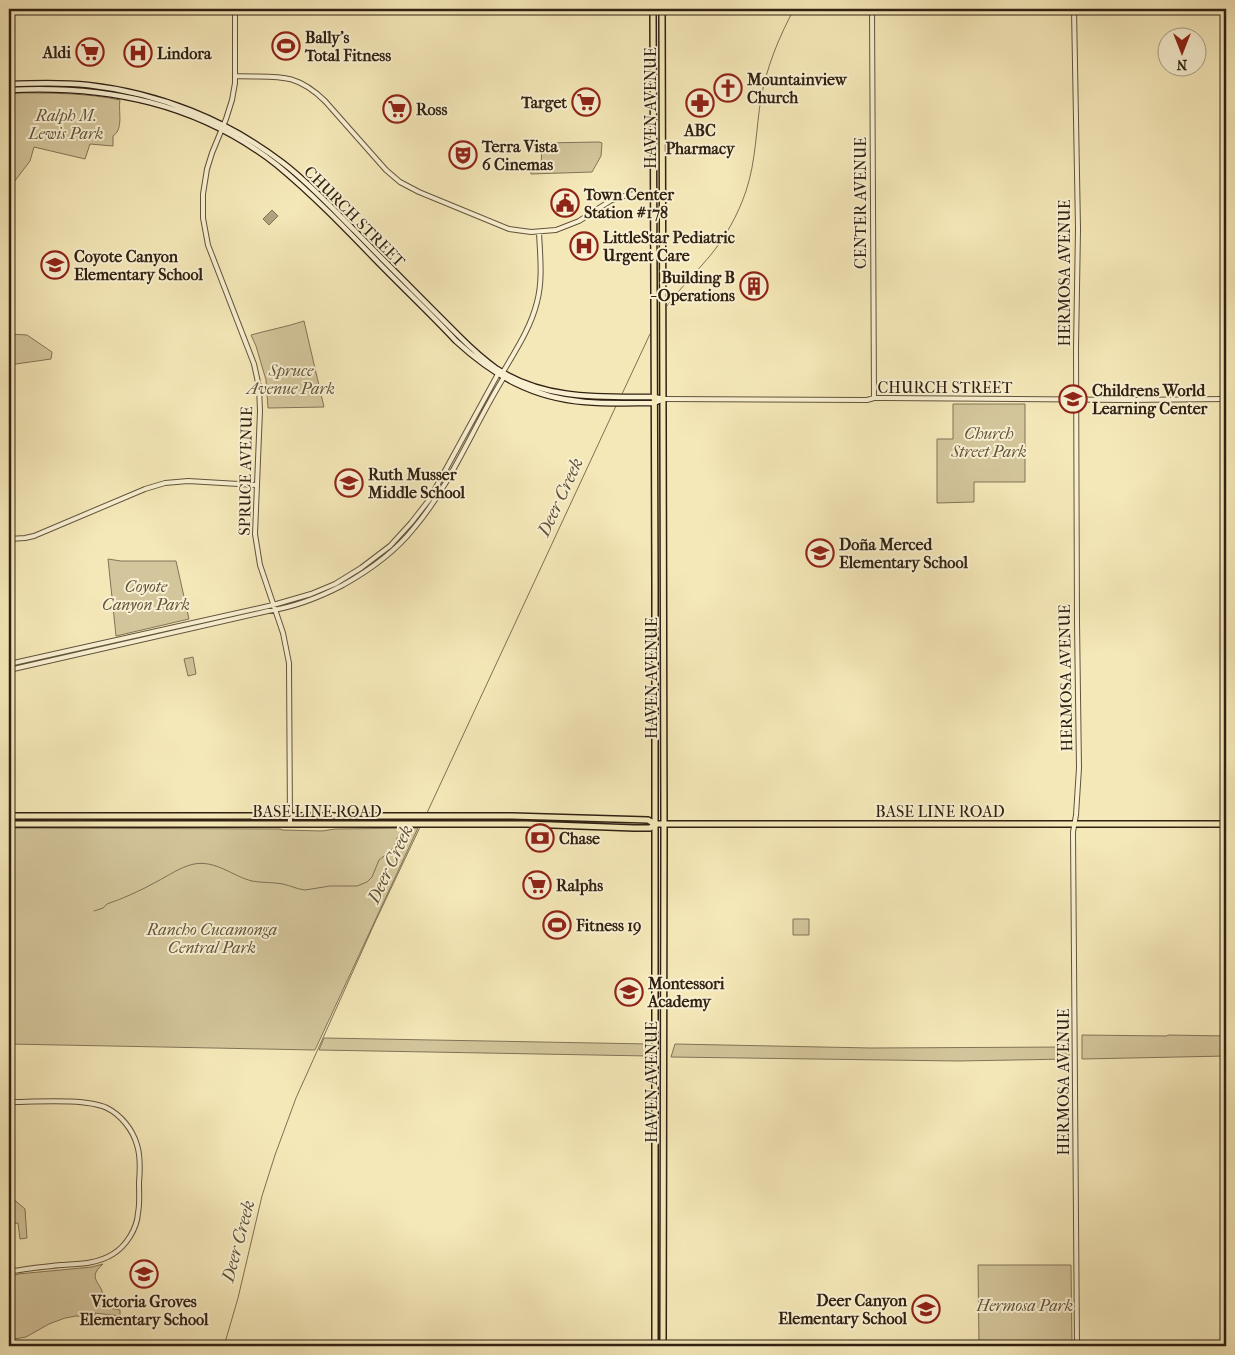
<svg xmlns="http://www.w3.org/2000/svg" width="1235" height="1355" viewBox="0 0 1235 1355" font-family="'IM FELL French Canon',serif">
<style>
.green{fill:#d4c69c;stroke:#827458}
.water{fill:#b2a480;stroke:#7e7054}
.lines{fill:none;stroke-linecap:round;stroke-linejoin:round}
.stream{stroke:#7e7054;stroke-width:1}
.tertiary-casing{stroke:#62533c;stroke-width:6}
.secondary-casing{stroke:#312113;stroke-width:7}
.primary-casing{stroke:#312113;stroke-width:8}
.tertiary{stroke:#f8f0d1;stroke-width:4}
.secondary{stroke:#f8f0d1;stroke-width:4.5}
.primary{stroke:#f5e8b8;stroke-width:5}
.labels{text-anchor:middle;stroke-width:4;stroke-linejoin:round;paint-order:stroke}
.poi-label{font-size:16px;font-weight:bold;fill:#312113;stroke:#f8f0d1;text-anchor:start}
.street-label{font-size:16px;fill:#312113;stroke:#f8f0d1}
.park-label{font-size:16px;font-style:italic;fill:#62533c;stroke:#f8f0d1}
.water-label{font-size:18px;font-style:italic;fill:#5e4f39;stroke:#f8f0d1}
</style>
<rect width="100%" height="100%" fill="#f5e8b8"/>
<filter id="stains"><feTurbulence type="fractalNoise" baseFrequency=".004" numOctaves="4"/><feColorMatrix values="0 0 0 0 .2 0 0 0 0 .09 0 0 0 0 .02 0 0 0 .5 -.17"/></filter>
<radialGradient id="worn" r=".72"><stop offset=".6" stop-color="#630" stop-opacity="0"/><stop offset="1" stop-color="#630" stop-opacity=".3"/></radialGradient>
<!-- green -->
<path class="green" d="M19 93C53 93 87 93 120 100 118 111 124 129 113 136V146L90 144 85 159 34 147 30 161 11 186 9 184V94Z
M599 142 602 143 601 156 592 172 531 174 530 169 541 168 542 143Z
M304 321 324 407 268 408 266 380 256 346 251 335C268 330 286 327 304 321Z
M9 334 27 335 52 352 51 359 9 365Z
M953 404H1025V482H974V502L937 503V439H953Z
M108 559 121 561H176L189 619 116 636Z
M193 657 196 674 188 676 184 659Z
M9 828 280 829 283 830 322 831 335 829 418 828 315 1050 9 1044Z
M793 919H809V935H793Z
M1082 1035 1167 1036 1168 1035 1226 1036V1056L1082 1059Z
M324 1038 649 1044V1056L319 1050Z
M675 1044 871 1048 1069 1047V1059L958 1061 671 1057Z
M9 1178 10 1196 25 1209 27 1238 20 1239 18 1223 9 1224Z
M103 1264C84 1280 106 1284 102 1298 102 1300 99 1304 98 1305 106 1307 112 1309 120 1310V1316L95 1313V1316L92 1317 76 1316 65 1318 49 1324 26 1337 9 1340V1278L18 1274 92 1267Z
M978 1265H1071L1072 1346H979Z"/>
<!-- water -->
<path class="water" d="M272 210 278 216 269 225 263 219Z"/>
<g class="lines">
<!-- stream -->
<path class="stream" d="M667 306C679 289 695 274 709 257 725 238 738 215 746 191 756 161 756 129 761 98 767 66 779 37 794 9
M622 394 650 334
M426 815 616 406
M94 911 103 908 107 904C124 898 140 891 156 882 168 876 180 867 194 864 216 860 232 876 252 881 262 883 273 882 283 884 291 886 297 889 305 890L330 886H357L367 882 372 877 379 860 394 848 397 838
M224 1346 238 1298 262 1196 275 1155 296 1098 376 920 421 825"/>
<!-- tertiary casing -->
<g class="tertiary-casing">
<path id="tertiary" d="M235 9V83L232 100 226 119 212 153 207 169 203 194V218L208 245 254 364 259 387 260 411 255 534 260 565 283 633 289 663 290 824
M872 9 874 398
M1074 9 1078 229 1076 348 1077 623 1079 768 1076 815 1073 832C1075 1004 1077 1175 1077 1346
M235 76C275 78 293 70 325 101L386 170 400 182 419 192 509 229 531 232 556 230 579 221 610 201 619 197 634 194H663
M663 399 867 400 874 398H885L1126 400 1226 399
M9 539 25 538 34 536 145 489 165 483 188 481 256 485
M9 664 273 605 311 594 335 584 361 568 390 546 411 523 429 500 498 374 501 373
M9 670 268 611C295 607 320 597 343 585 370 570 395 552 414 528 452 483 473 427 504 377L503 372C516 350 531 327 537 302 543 280 540 255 539 232
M9 1102C33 1102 86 1098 107 1108 121 1115 133 1130 137 1145 141 1157 140 1171 139 1183 139 1193 140 1203 138 1213 137 1229 126 1246 113 1254 97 1264 79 1264 61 1265 44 1267 26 1268 9 1272"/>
</g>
<!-- secondary casing -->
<g class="secondary-casing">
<path id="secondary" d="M9 84C35 83 62 82 88 85 159 93 227 120 283 163 309 183 332 208 355 231 389 266 424 301 459 336 471 348 483 359 497 369 545 400 600 397 654 397L663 399
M9 90C107 85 198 103 277 165 311 193 342 225 373 257 400 285 429 312 456 341 494 376 533 398 585 402 608 404 631 403 654 403L663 399"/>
</g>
<!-- primary casing -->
<g class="primary-casing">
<path id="primary" d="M653 9 655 585V1346
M662 9 664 832 663 1346
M9 816H512L648 820 655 824H1226
M9 824H526L634 828H650L655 824"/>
</g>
<!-- tertiary -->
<use href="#tertiary" class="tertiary"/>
<!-- secondary -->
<use href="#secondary" class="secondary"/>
<!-- primary -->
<use href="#primary" class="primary"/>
</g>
<!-- icons -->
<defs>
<g id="stadium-ring" transform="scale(1.4375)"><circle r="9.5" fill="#f8f0d1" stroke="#8f2418" stroke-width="1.5"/><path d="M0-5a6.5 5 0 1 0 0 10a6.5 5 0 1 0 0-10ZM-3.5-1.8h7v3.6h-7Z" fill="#8f2418"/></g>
<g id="supermarket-ring" transform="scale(1.4375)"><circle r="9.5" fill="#f8f0d1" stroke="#8f2418" stroke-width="1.5"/><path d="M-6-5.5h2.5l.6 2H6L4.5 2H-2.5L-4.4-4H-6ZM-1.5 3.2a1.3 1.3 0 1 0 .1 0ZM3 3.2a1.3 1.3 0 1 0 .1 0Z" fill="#8f2418"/></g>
<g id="hospital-ring" transform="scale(1.4375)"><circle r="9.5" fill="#f8f0d1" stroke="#8f2418" stroke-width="1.5"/><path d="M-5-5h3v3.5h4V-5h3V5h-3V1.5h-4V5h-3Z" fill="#8f2418"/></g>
<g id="church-ring" transform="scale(1.4375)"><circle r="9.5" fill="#f8f0d1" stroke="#8f2418" stroke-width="1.5"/><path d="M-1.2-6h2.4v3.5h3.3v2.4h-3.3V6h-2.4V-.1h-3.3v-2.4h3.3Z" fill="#8f2418"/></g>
<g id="pharmacy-ring" transform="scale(1.4375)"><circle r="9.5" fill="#f8f0d1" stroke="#8f2418" stroke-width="1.5"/><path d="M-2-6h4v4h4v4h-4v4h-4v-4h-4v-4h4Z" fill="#8f2418"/></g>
<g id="theatre-ring" transform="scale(1.4375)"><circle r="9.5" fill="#f8f0d1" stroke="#8f2418" stroke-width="1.5"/><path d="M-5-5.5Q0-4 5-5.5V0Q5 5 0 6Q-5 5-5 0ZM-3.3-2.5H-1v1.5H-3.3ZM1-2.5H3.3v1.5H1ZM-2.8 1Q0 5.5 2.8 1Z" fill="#8f2418"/></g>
<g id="civic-ring" transform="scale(1.4375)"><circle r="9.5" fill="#f8f0d1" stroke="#8f2418" stroke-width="1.5"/><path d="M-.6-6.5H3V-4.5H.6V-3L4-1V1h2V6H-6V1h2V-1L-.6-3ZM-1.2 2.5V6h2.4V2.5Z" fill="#8f2418"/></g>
<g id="school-ring" transform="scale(1.4375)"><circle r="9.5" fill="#f8f0d1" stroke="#8f2418" stroke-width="1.5"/><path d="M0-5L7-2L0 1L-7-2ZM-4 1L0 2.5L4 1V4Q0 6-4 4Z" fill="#8f2418"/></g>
<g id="building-ring" transform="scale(1.4375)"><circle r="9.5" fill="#f8f0d1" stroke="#8f2418" stroke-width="1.5"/><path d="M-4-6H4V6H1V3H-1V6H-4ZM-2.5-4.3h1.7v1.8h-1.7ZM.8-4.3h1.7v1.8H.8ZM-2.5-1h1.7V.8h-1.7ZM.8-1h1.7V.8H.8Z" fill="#8f2418"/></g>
<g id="bank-ring" transform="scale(1.4375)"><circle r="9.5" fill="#f8f0d1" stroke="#8f2418" stroke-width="1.5"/><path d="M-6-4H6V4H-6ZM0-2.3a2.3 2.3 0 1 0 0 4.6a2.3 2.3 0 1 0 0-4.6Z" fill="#8f2418"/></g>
</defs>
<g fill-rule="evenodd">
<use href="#stadium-ring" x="286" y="46"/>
<use href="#supermarket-ring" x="90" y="52"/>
<use href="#hospital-ring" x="138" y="53"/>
<use href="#church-ring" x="728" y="88"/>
<use href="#supermarket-ring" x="586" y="102"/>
<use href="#pharmacy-ring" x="700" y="103"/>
<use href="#supermarket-ring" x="397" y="109"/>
<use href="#theatre-ring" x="463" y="155"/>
<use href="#civic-ring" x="565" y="203"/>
<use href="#hospital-ring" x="584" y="246"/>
<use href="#school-ring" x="55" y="265"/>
<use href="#building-ring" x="754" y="286"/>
<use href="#school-ring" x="1073" y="399"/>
<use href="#school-ring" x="349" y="483"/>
<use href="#school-ring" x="820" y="553"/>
<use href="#bank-ring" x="540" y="838"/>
<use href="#supermarket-ring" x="537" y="885"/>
<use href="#stadium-ring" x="557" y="925"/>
<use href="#school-ring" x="629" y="992"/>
<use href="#school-ring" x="144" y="1274"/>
<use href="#school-ring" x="926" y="1309"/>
</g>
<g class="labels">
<!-- poi labels -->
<g class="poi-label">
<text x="305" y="43">Bally's<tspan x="305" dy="18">Total Fitness</tspan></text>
<text x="71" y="58" text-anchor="end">Aldi</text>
<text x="157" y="59">Lindora</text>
<text x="747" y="85">Mountainview<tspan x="747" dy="18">Church</tspan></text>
<text x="567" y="108" text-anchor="end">Target</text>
<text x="416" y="115">Ross</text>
<text x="700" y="136" text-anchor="middle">ABC<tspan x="700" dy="18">Pharmacy</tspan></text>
<text x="482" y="152">Terra Vista<tspan x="482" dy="18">6 Cinemas</tspan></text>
<text x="584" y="200">Town Center<tspan x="584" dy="18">Station #178</tspan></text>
<text x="603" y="243">LittleStar Pediatric<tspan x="603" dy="18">Urgent Care</tspan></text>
<text x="74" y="262">Coyote Canyon<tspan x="74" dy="18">Elementary School</tspan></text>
<text x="735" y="283" text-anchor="end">Building B<tspan x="735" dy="18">- Operations</tspan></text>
<text x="1092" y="396">Childrens World<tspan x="1092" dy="18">Learning Center</tspan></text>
<text x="368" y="480">Ruth Musser<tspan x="368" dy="18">Middle School</tspan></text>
<text x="839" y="550">Doña Merced<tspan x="839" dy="18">Elementary School</tspan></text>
<text x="559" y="844">Chase</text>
<text x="556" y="891">Ralphs</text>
<text x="576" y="931">Fitness 19</text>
<text x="648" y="989">Montessori<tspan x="648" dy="18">Academy</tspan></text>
<text x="907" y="1306" text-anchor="end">Deer Canyon<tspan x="907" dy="18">Elementary School</tspan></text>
<text x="144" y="1307" text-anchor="middle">Victoria Groves<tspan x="144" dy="18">Elementary School</tspan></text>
</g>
<!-- street labels -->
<g class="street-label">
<text transform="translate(650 108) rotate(-90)" y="6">HAVEN AVENUE</text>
<text transform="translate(860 203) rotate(-90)" y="6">CENTER AVENUE</text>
<text transform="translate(355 216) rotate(45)" y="6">CHURCH STREET</text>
<text transform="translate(1064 273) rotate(-90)" y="6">HERMOSA AVENUE</text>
<text x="945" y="393">CHURCH STREET</text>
<text transform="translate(245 471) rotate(-89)" y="6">SPRUCE AVENUE</text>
<text transform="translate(651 678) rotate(-90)" y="6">HAVEN AVENUE</text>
<text transform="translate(1065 678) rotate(-91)" y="6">HERMOSA AVENUE</text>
<text x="317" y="817">BASE LINE ROAD</text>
<text x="940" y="817">BASE LINE ROAD</text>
<text transform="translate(651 1082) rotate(-90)" y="6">HAVEN AVENUE</text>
<text transform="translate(1063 1082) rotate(-90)" y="6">HERMOSA AVENUE</text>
</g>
<!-- park labels -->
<g class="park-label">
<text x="66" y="121">Ralph M.<tspan x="66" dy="18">Lewis Park</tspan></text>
<text x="291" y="376">Spruce<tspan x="291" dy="18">Avenue Park</tspan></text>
<text x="989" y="439">Church<tspan x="989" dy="18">Street Park</tspan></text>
<text x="146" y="592">Coyote<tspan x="146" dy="18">Canyon Park</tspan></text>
<text x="212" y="935">Rancho Cucamonga<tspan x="212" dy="18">Central Park</tspan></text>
<text x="1025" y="1311">Hermosa Park</text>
</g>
<!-- water labels -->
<g class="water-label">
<text transform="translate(560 497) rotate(-65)" y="6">Deer Creek</text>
<text transform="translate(390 864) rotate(-65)" y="6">Deer Creek</text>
<text transform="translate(238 1241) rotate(-75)" y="6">Deer Creek</text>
</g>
</g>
<!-- margin -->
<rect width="1235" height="1355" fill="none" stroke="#f5e8b8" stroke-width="30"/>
<rect x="10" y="10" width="1215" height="1335" fill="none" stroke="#312113" stroke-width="2.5"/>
<rect x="15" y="15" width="1205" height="1325" fill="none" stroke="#312113"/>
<!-- north arrow -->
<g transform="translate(1182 52) rotate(180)"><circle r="24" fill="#f8f0d1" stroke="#a89d85"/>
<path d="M0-4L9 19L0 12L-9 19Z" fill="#8f2418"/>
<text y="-8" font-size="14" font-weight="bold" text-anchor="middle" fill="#312113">N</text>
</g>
<rect width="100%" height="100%" filter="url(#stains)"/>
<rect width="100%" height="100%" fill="url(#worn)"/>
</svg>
